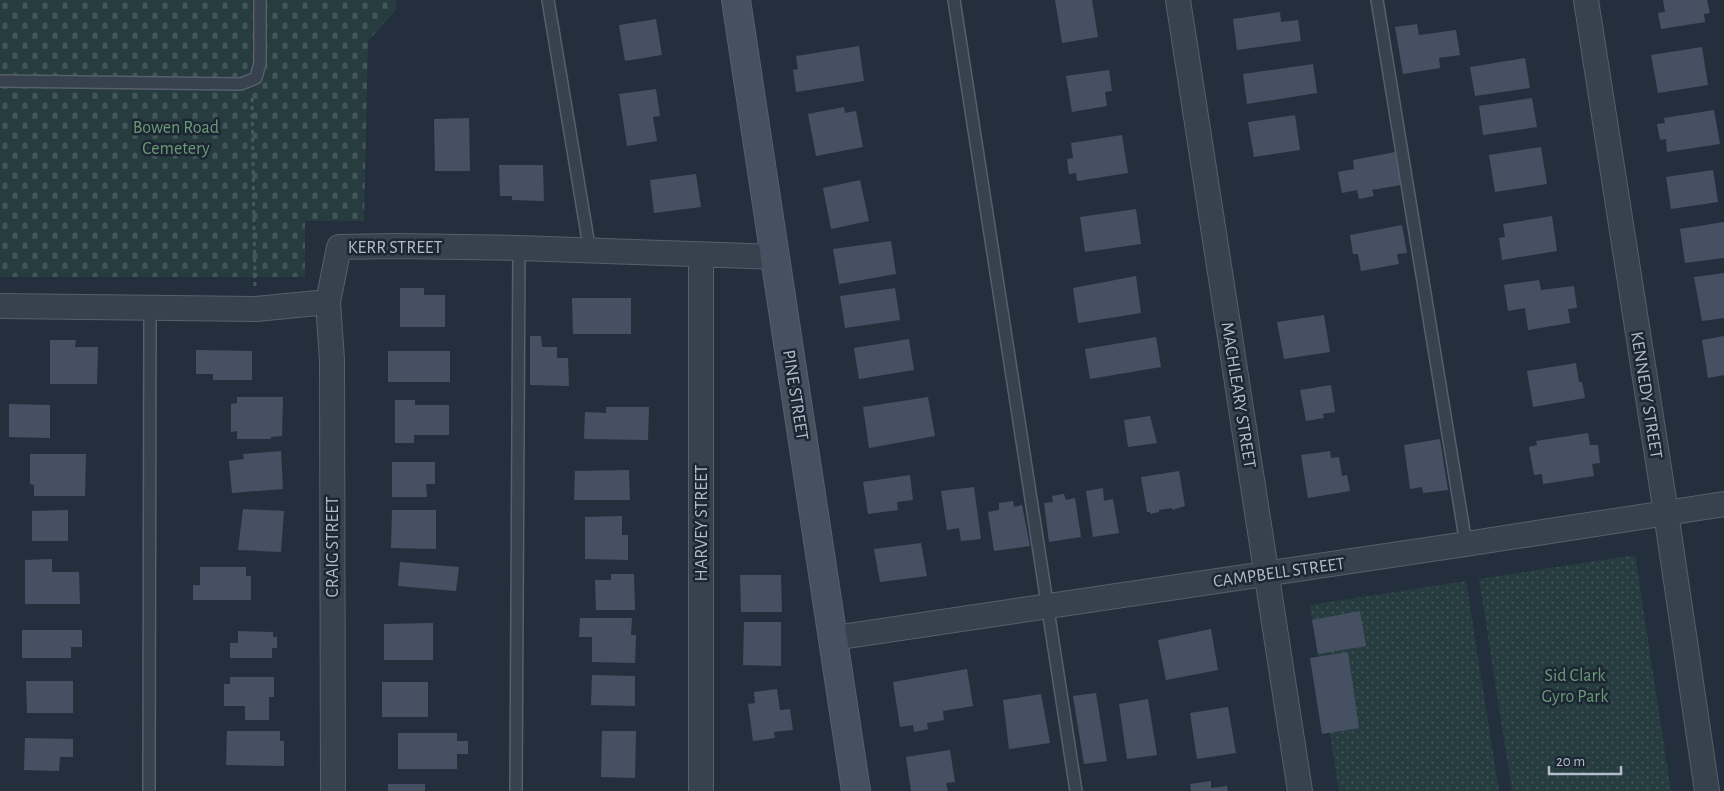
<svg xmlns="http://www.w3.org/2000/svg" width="1724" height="791" viewBox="0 0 1724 791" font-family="'Alegreya Sans',sans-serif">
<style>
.cemetery{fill:url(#cemetery-stones)}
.park{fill:url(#park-dots)}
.building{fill:#455162}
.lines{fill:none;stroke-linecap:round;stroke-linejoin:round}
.lane-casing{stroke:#565f6c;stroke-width:14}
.street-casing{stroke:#565f6c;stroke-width:26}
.secondary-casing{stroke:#565f6c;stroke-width:30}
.path{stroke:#44595c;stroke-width:3;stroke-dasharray:4 4;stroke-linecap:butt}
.lane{stroke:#38414e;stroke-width:11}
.street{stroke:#38414e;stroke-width:24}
.secondary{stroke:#465061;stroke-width:28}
.labels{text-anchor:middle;stroke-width:5;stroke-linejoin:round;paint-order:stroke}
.park-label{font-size:18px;fill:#6b9a76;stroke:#1d2633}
.street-label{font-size:18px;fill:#b4bcc9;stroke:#1d2633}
</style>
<defs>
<pattern id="cemetery-stones" width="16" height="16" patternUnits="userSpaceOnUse" patternTransform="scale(1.25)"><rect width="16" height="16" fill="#263c3f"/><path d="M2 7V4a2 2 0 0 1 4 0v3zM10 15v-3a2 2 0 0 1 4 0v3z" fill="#435659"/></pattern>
<pattern id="park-dots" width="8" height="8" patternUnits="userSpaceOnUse" patternTransform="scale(1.25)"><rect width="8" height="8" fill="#263c3f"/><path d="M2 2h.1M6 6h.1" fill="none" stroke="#435659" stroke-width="1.8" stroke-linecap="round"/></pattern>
</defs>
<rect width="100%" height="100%" fill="#242f3e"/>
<!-- cemetery -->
<path class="cemetery" d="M0 0H396V10L368 41 364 221H305V277H0Z"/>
<!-- park -->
<path class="park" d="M1635 555 1671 791H1512L1479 579Z
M1466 581 1499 791H1339L1310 605Z"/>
<!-- building -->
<path class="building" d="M1055 0H1092L1098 37 1062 43Z
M1663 0H1707L1710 13 1704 14 1705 22 1661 29 1658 13 1665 12Z
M1280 12 1281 22 1298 20 1301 41 1237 50 1233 19Z
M656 19 662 55 625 61 619 25Z
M1417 24 1419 35 1456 30 1460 55 1439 58 1440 68 1403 74 1395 27Z
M859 46 864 81 796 92 793 70 798 69 796 56Z
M1702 47 1708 85 1658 93 1651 55Z
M1525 58 1530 88 1475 96 1470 67Z
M1313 64 1317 93 1247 104 1243 74Z
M1109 70 1112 91 1105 92 1107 106 1072 112 1066 76Z
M656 89 660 116 653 117 657 141 627 146 619 94Z
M1532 98 1537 127 1483 135 1479 106Z
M844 107 845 113 856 111 863 147 816 156 808 114Z
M1714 110 1720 144 1667 152 1666 139 1660 140 1657 124 1665 123 1664 118Z
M1295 115 1300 150 1254 157 1248 122Z
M469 118 470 171H435L434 119Z
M1122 135 1128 173 1077 181 1076 173 1069 174 1067 159 1073 158 1071 143Z
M1541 147 1547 184 1495 192 1489 155Z
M1395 152 1401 185 1372 190 1374 196 1359 199 1357 190 1342 193 1338 172 1354 169 1353 160Z
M499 165H543L544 201 512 200V196H500Z
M1713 170 1718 202 1671 209 1666 177Z
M696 174 701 207 654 213 650 180Z
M860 180 869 221 831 229 823 188Z
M1136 209 1141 244 1085 252 1080 217Z
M1552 216 1557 251 1502 260 1499 238 1505 237 1503 224Z
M1724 222V258L1685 263 1680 229Z
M1402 225 1407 253 1397 254 1399 264 1361 271 1358 254H1353L1350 235Z
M891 241 896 274 839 284 833 249Z
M1724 273V318L1702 321 1694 277Z
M1136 276 1141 313 1078 323 1073 288Z
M1539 280 1541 290 1574 286 1577 308 1568 309 1570 323 1528 330 1525 308 1508 311 1504 285Z
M400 288H424V295H445V327H400Z
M895 288 900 320 845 328 840 296Z
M572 298H631V334H573Z
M1324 315 1330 352 1284 359 1277 322Z
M530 336H541L542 347H557V358H568L569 386 530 385Z
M1724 336V375L1708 378 1702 340Z
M1156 337 1161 367 1090 379 1085 349Z
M909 339 914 370 859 379 854 348Z
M50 340H76L75 347H98L97 384H50Z
M196 350 252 351V380H213V374H196Z
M388 351H450V382H388Z
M1576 363 1579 382H1582L1585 398 1533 407 1527 371Z
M1331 385 1335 412 1323 414 1324 418 1306 421 1300 390Z
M237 397H283L282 436 271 437V439H237V431L231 432V404L237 403Z
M928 397 935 436 869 448 863 407Z
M395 400H415V405H449V435H414V443H395Z
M9 404 50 405V438L9 437Z
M606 407H649L648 440 584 439 585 412 606 413Z
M1150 416 1157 443 1128 447 1124 420Z
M1588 433 1590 445H1598L1600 463 1592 464 1594 476 1543 484 1542 474 1534 475 1529 447 1537 445 1536 441Z
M1440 439 1448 490 1423 493 1422 487 1410 489 1404 445Z
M281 451 283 489 232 493 229 461 244 459 243 454Z
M1330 451 1331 458 1339 457 1342 476 1347 475 1350 491 1308 498 1301 455Z
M30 454H86L85 496H34V485L30 484Z
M392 462H435V484H426L427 497H392Z
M629 470 630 500H574L575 471Z
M1179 471 1185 506 1172 510V508L1159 510V512L1150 514V512H1147L1141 477Z
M910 475 913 500 897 502 898 510 868 514 863 482Z
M974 487 981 539 961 541 959 528 947 530 941 491Z
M1103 488 1104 501 1113 499 1119 533 1093 537 1086 491Z
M1064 494 1066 500 1075 498 1081 537 1049 542 1044 503 1053 502 1052 496Z
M1013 501 1014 507 1022 505 1030 546 994 551 988 512 999 510V503Z
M243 509 284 511 281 552 238 550Z
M68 510V541H32V511Z
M392 510H436V549L391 548Z
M622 516V535H628V560L585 559V517Z
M921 543 927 576 880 582 874 549Z
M52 559V572H79L80 604H25V560Z
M400 562 459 567 456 591 398 586Z
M200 567H246V576H251V600H193V585H200Z
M611 574H634L635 610H596L595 580H611Z
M740 575H781L782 612H741Z
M1360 611 1366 646 1318 654 1312 620Z
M580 618H632L631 635H636L635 663 592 662V637H579Z
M744 622H781V666L743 665Z
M433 623V660H384V624Z
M1211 629 1218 670 1166 680 1158 640Z
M22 630H82V647H71V658H22Z
M238 631 273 632V637H277V648H272V658H230V643H238Z
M1348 652 1359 728 1322 734 1310 658Z
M967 669 973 706 943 711 944 720 927 723 928 729 914 732 913 725 900 727 893 682Z
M592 675 635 676V706L591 705Z
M230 677H274V697H269V720H245V706H224V684H230Z
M26 681H73V713H27Z
M382 682H428V717H382Z
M777 689 780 710 790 709 793 730 774 732 775 738 753 741 748 704 755 703 754 692Z
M1096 693 1107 761 1084 764 1073 696Z
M1041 694 1050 743 1009 749 1003 700Z
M1148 699 1157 755 1127 759 1119 704Z
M1228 707 1236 753 1197 759 1190 713Z
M227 731H280V741H284V766L226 765Z
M602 731H636L635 778 601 777Z
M398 733H457V741H468V754H457V769H398Z
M25 738 73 739V757H60L59 771 24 770Z
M950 750 955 782 946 783 948 791H911L906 757Z
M1211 781V788L1227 786 1228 791H1191L1190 784Z
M388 784H425V791H388Z"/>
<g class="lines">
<!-- lane casing -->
<g class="lane-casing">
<path id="lane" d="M548 0 590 252
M954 0 1076 791
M1377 0 1466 544
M0 81 241 84 256 78 260 63V0
M149 791 150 308
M516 791 519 248"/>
</g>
<!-- street casing -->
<g class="street-casing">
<path id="street" d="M1178 0 1300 791
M1586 0 1666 513 1707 791
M701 255V791
M0 306 256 309 328 302
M834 638 1466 544 1724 504
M333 791 332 360 328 302 339 247 396 246 519 248 775 257"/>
</g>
<!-- secondary casing -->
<g class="secondary-casing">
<path id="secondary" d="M736 0 856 791"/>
</g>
<!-- path -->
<path class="path" d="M252 98 255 287"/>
<!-- lane -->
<use href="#lane" class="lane"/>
<!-- street -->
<use href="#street" class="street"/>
<!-- secondary -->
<use href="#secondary" class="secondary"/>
</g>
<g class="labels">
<!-- park labels -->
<g class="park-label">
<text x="176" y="133">Bowen Road<tspan x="176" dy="21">Cemetery</tspan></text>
<text x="1575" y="681">Sid Clark<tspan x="1575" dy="21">Gyro Park</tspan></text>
</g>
<!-- street labels -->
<g class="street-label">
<text x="395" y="253">KERR STREET</text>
<text transform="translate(796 395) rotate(81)" y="6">PINE STREET</text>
<text transform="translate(1239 395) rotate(81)" y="6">MACHLEARY STREET</text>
<text transform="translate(1647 395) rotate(81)" y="6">KENNEDY STREET</text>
<text transform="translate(701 523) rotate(-90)" y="6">HARVEY STREET</text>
<text transform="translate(332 547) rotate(-90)" y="6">CRAIG STREET</text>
<text transform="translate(1279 572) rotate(-8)" y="6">CAMPBELL STREET</text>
</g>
</g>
<!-- scale -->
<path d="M1549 766v8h72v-8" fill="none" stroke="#b4bcc9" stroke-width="2.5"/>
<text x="1556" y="766" font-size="15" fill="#b4bcc9" stroke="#1d2633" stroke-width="4" paint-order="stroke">20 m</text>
</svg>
